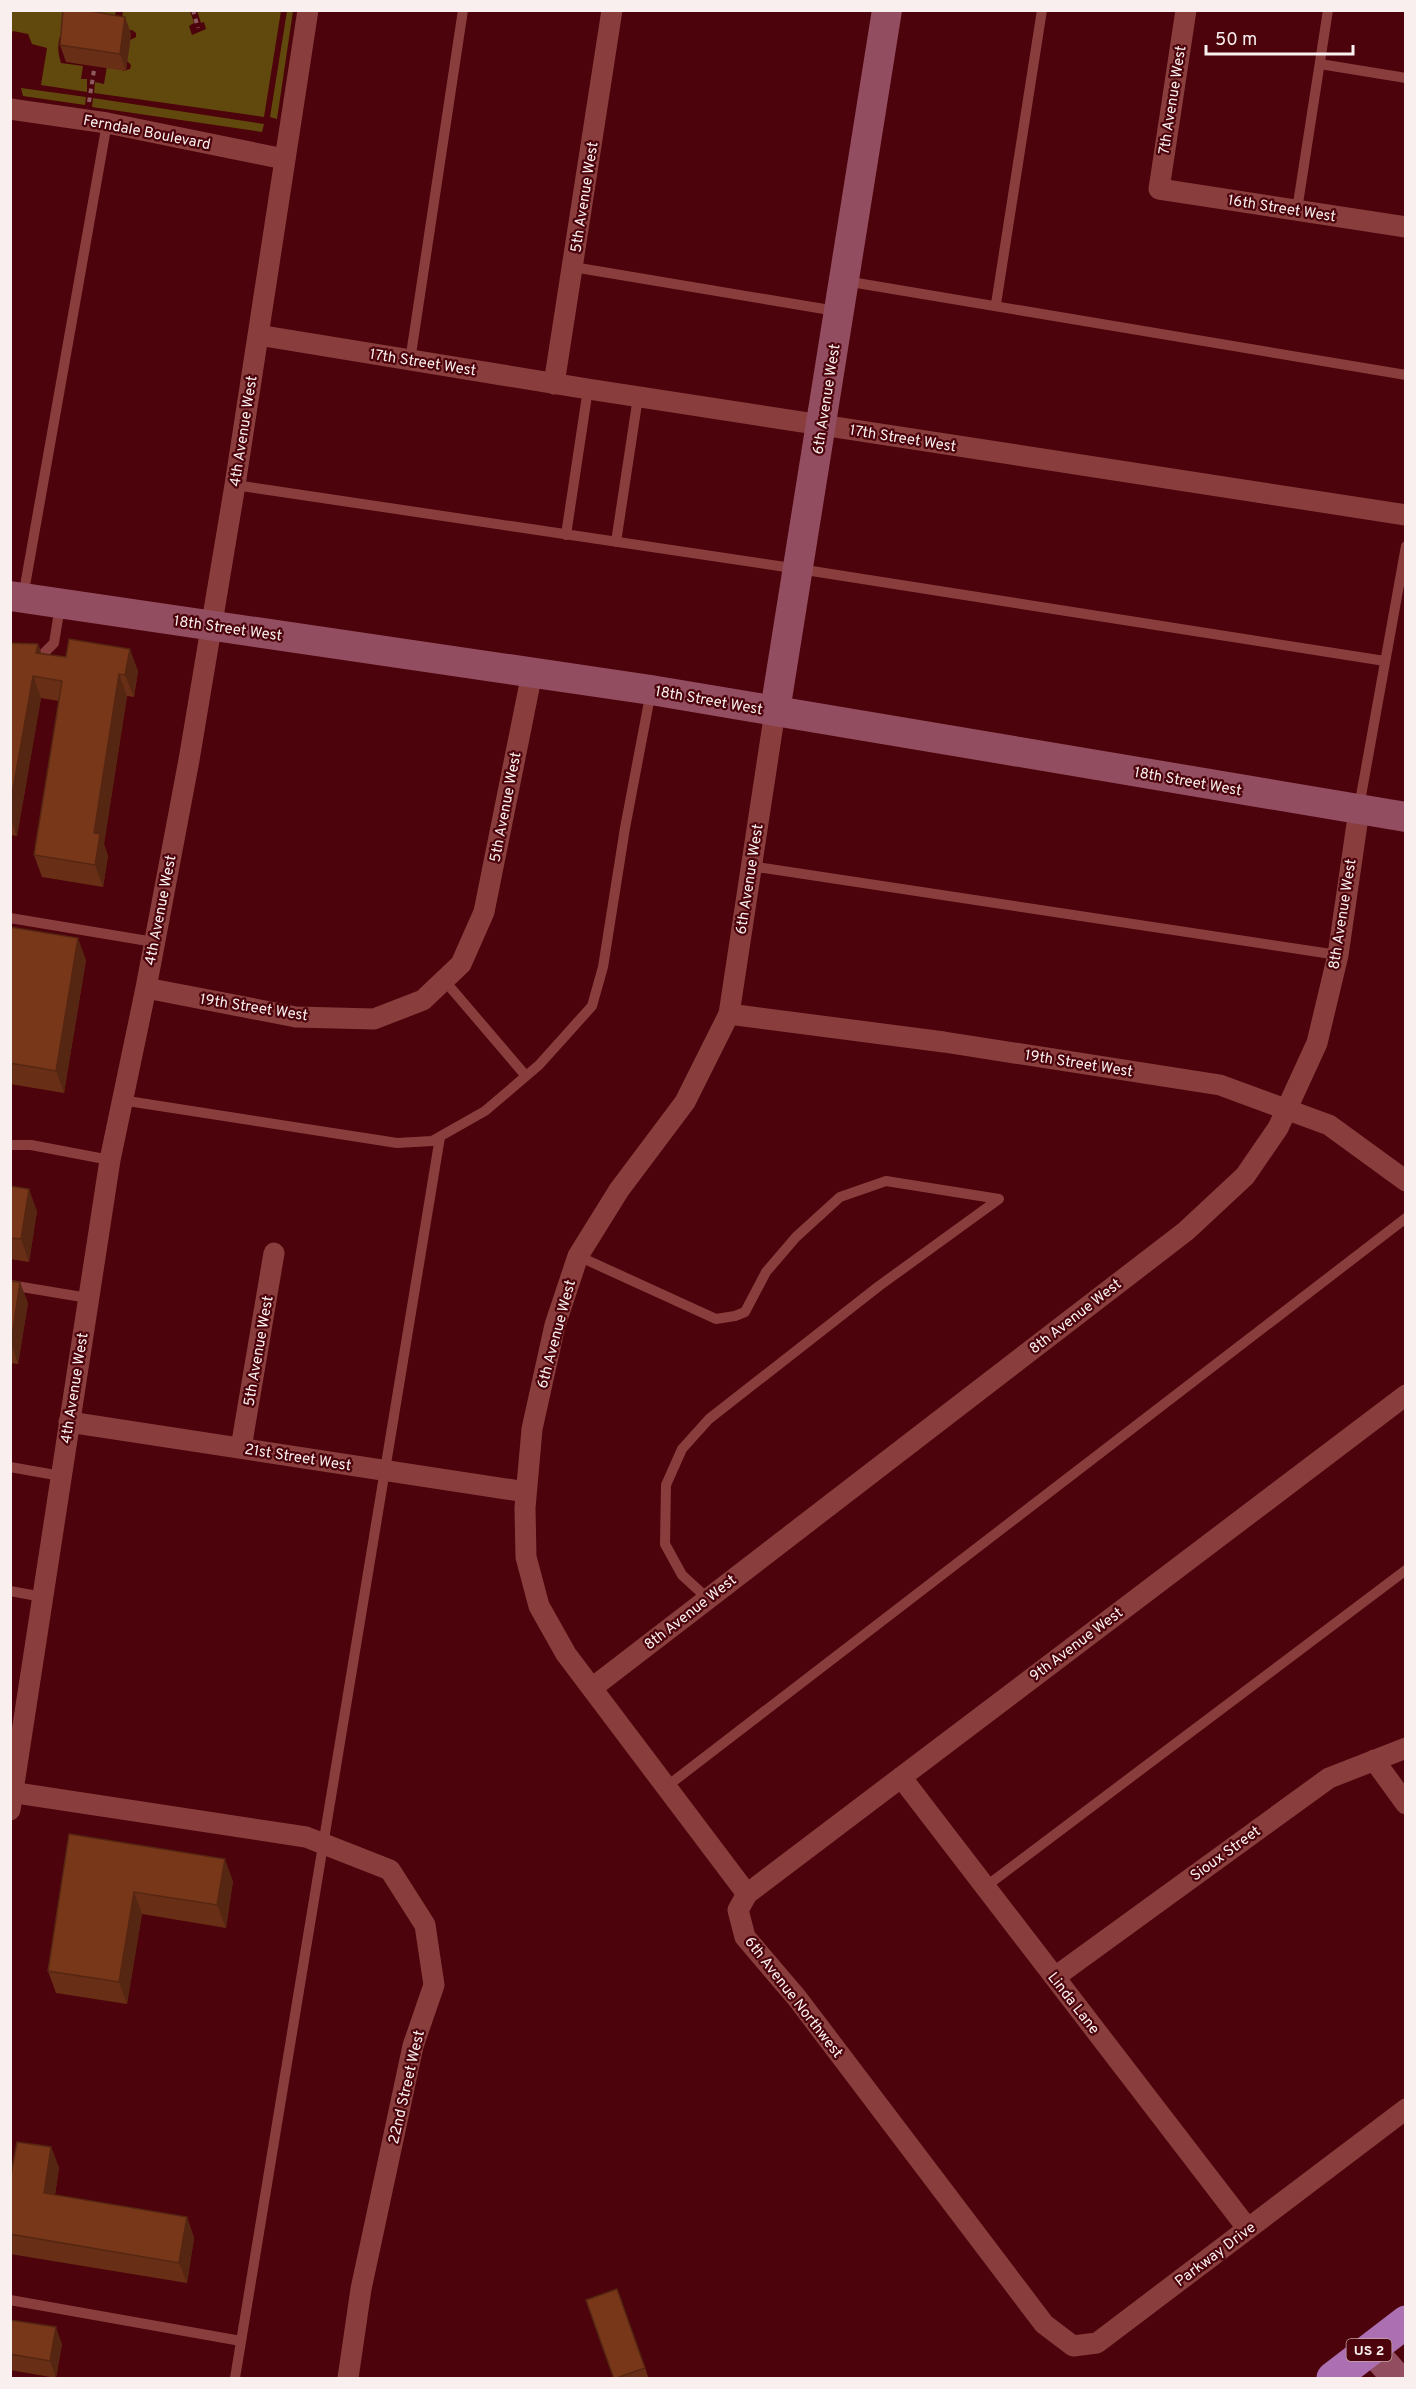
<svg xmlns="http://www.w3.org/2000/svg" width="1416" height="2389" viewBox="0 0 1416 2389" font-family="Overpass,sans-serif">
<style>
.green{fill:#61480c}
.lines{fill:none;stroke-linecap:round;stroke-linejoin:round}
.path{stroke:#8d5c60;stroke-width:4;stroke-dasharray:4.5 4.5;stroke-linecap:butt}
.lane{stroke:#893e3d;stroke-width:10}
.street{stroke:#893e3d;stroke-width:21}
.secondary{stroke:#934d60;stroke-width:30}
.highway{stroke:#ab6fb2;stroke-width:33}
.wall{fill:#682f16}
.shaded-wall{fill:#552612}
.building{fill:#793719;stroke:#552612;stroke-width:1.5}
.labels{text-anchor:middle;stroke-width:4.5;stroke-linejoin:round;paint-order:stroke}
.shield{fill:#4c030b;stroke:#c4a8aa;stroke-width:1.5}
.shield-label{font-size:14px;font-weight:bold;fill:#f8efee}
.street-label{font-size:15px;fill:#f8efee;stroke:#4c030b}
</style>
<rect width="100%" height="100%" fill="#4c030b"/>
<!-- green -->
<path class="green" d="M11 11H116L113 25 64 28C57 39 57 51 61 63L83 66 81 79H87V92L41 85 47 48 32 44 28 34 13 31 11 33Z
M123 11H190L194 23 189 26 192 35 206 29 204 22 201 23 197 11H281L264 117 94 93 95 82 104 84 107 66 121 68 123 71 130 69 131 65 127 61 130 40 136 37V33L132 30 120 32Z
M287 11H293L277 119 270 117Z
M21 88 86 97 85 105 23 96Z
M93 98 264 124 262 132 92 107Z"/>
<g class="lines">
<!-- path -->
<path class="path" d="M193 10 198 28
M89 102 94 70"/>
<!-- lane -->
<path class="lane" d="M1320 64 1406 78
M1297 210 1328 10
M573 267 836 311
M845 281 1406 375
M996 304 1042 10
M410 361 463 10
M235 485 799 569 1385 661
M566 535 588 389
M616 542 638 397
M23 597 107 123
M10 658 40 657 54 643 60 606
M1359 807 1406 546
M750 866 1338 955
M10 918 154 942
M444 980 526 1076
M121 1100 397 1143 432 1141 485 1111 539 1065 592 1006 603 967 625 828 651 691
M10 1145H31L110 1160
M578 1256 716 1319 735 1316 745 1312 766 1272 796 1237 840 1197 886 1181 999 1199 879 1286 709 1419 682 1449 666 1485 665 1544 682 1575 707 1598
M10 1285 88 1298
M10 1467 61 1476
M10 1591 43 1597
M666 1787 1406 1218
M985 1887 1406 1570
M10 2300 241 2341
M235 2378 440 1137"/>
<!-- street -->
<path class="street" d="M1186 10 1159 189 1406 227
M10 109 107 123 284 159
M258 335 588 389 1406 515
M554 384 612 10
M146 988 296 1017 374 1019 423 1000 461 964 484 912 532 673
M729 1014 944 1042 1220 1085 1329 1125 1406 1181
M1406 1395 747 1894 738 1910 745 1937 797 1998 1044 2324 1073 2346 1097 2343 1406 2109
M69 1422 526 1492
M241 1448 274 1253
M592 1688 1186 1231 1245 1176 1278 1128 1317 1043 1338 955 1359 810
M1374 1760 1406 1804
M901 1777 1248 2229
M10 1792 306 1837 390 1870 425 1925 434 1985 413 2046 361 2289 348 2378
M10 1810 110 1160 146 988 189 760 235 485 308 10
M747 1894 566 1654 539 1606 526 1557 525 1508 532 1429 555 1325 578 1256 619 1190 685 1102 729 1014 775 711
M1055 1977 1329 1778 1406 1748"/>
<!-- secondary -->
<path class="secondary" d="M10 596 651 690 1406 817
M775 711 887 10
M1371 2349 1397 2378"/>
<!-- highway -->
<path class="highway" d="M1333 2378 1406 2322"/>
</g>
<!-- wall -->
<path class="wall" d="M125 17 131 34 126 71 66 62 60 45Z
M10 643 38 644 41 653 138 671 134 697 127 696 104 844 108 856 103 887 42 877 34 855 59 701 41 698 17 836 10 835Z
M10 927 86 960 64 1093 10 1084Z
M10 1186 37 1211 29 1262 10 1259Z
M10 1281 28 1303 18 1364 10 1363Z
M69 1834 233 1881 226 1928 142 1914 127 2004 56 1993 48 1971Z
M51 2147 59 2168 55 2195 187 2217 194 2238 187 2283 10 2254V2180Z
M617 2289 649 2379H614Z
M10 2320 62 2344 56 2378 10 2370Z"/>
<!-- shaded-wall -->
<path class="shaded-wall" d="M125 17 131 34 126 71 120 54Z
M38 644 46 666 36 653Z
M130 649 138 671 134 697 125 675Z
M119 674 127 696 104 844 108 856 103 887 95 865 94 833Z
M33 676 41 698 17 836 10 817V806Z
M78 938 86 960 64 1093 56 1071Z
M29 1189 37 1211 29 1262 21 1239Z
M20 1282 28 1303 18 1364 11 1343Z
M225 1859 233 1881 226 1928 217 1905Z
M134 1892 142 1914 127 2004 119 1982Z
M51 2147 59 2168 52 2214 44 2193Z
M187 2217 194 2238 187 2283 179 2263Z
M56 2327 62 2344 56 2378 50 2361Z"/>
<!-- building -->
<path class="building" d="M63 10H84L125 17 120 54 60 45Z
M69 639 130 649 125 675 119 674 94 833 100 834 95 865 34 855 62 681 33 676 10 806V643L38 644 36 653 66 657Z
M10 927 78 938 56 1071 10 1063Z
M10 1186 29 1189 21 1239 10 1238Z
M10 1281 20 1282 11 1343H10Z
M69 1834 225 1859 217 1905 134 1892 119 1982 48 1971Z
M17 2142 51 2147 44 2193 187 2217 179 2263 10 2234V2180Z
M617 2289 645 2368 614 2379 586 2300Z
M10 2320 56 2327 50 2361 10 2354Z"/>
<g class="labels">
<!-- shield labels -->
<rect class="shield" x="1346.5" y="2339" width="45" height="22" rx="4.5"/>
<g class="shield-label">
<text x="1369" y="2355">US 2</text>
</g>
<!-- street labels -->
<g class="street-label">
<text transform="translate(1172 100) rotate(-81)" y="5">7th Avenue West</text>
<text transform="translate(147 132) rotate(11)" y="5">Ferndale Boulevard</text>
<text transform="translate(584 197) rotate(-81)" y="5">5th Avenue West</text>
<text transform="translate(1282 208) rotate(9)" y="5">16th Street West</text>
<text transform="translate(423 362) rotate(9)" y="5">17th Street West</text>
<text transform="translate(826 399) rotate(-81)" y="5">6th Avenue West</text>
<text transform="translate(243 431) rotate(-81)" y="5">4th Avenue West</text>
<text transform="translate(903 438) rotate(9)" y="5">17th Street West</text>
<text transform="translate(228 628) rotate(8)" y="5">18th Street West</text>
<text transform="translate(709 700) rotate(10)" y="5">18th Street West</text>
<text transform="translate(1188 781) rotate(10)" y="5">18th Street West</text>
<text transform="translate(505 807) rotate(-79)" y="5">5th Avenue West</text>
<text transform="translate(749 879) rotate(-81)" y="5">6th Avenue West</text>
<text transform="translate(160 910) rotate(-79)" y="5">4th Avenue West</text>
<text transform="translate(1342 914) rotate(-81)" y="5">8th Avenue West</text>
<text transform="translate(254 1007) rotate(9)" y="5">19th Street West</text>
<text transform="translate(1079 1063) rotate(9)" y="5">19th Street West</text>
<text transform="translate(1075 1316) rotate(-38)" y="5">8th Avenue West</text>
<text transform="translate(556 1334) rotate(-75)" y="5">6th Avenue West</text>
<text transform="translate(258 1351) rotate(-80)" y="5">5th Avenue West</text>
<text transform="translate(74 1388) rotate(-81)" y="5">4th Avenue West</text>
<text transform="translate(298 1457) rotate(9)" y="5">21st Street West</text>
<text transform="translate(690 1612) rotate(-38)" y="5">8th Avenue West</text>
<text transform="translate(1076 1644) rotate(-37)" y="5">9th Avenue West</text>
<text transform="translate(1225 1853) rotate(-36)" y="5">Sioux Street</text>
<text transform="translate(794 1997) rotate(52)" y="5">6th Avenue Northwest</text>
<text transform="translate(1074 2003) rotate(52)" y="5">Linda Lane</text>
<text transform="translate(406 2087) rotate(-77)" y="5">22nd Street West</text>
<text transform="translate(1215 2254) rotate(-37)" y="5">Parkway Drive</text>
</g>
</g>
<!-- border -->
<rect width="1416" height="2389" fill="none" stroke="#f8efee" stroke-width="24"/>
<!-- scale -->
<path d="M1206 45v9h147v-9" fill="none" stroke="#f8efee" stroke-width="3"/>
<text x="1215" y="45" font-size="18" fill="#f8efee" stroke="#4c030b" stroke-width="4.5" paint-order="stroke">50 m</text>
</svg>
